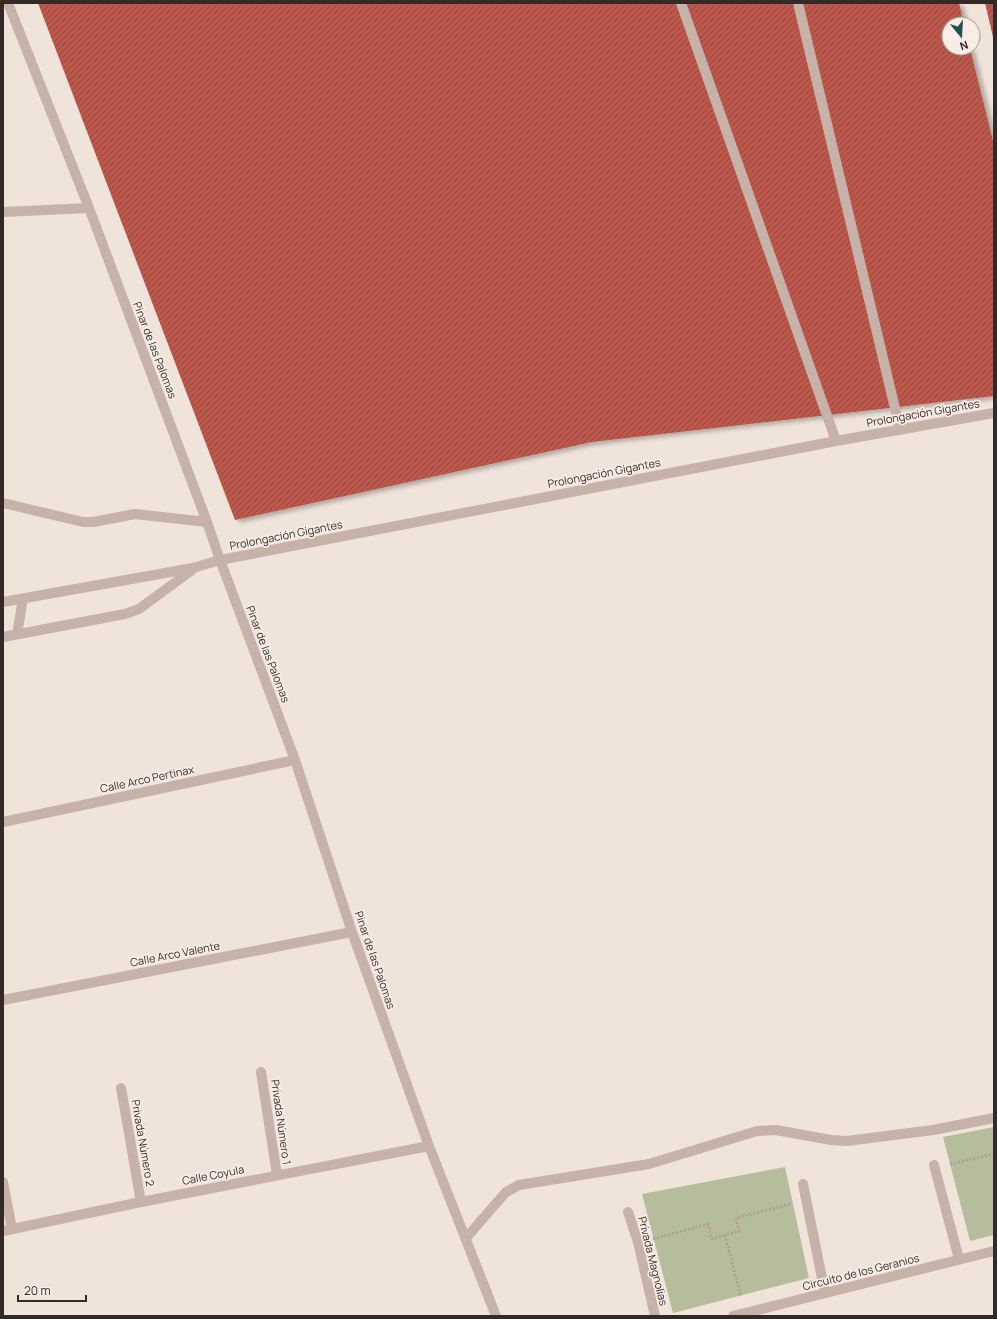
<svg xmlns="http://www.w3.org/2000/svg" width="997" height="1319" viewBox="0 0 997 1319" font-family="Manrope,sans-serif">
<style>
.park{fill:#b6bd9c}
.building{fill:url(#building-hatch);filter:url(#shadow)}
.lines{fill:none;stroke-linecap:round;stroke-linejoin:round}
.path{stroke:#b29b92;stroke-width:2.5;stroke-dasharray:2 2;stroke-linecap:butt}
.minor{stroke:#c6b2a8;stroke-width:10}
.labels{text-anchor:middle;stroke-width:3.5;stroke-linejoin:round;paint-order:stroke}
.street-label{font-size:11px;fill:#332927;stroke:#f7ede6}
</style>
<defs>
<pattern id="building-hatch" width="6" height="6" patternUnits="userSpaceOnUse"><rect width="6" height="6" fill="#bb594c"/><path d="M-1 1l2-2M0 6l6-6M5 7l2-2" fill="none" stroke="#994a3f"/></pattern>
<filter id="shadow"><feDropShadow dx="4.5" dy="2.5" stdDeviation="2" flood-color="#0004"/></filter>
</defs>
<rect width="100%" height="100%" fill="#efe3da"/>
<!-- park -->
<path class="park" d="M994 1127V1235L970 1241 943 1137Z
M785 1167 809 1278 673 1313 642 1194Z"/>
<!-- building -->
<path class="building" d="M38 3H959L964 24H949V48H970L994 145V396L592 442 235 520Z
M985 3H994V37H993Z"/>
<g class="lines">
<!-- path -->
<path class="path" d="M950 1164 994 1154
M725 1235 741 1297
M653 1239 708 1224 712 1239 739 1231 736 1218 790 1204"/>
<!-- minor -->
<path class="minor" d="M8 3 89 208 207 522 220 560 295 760 352 932 429 1146 496 1316
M681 3 836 441
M798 3 900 429
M3 212 89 208
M3 503 83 522H93L135 514 207 522
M3 602 193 568 220 560 836 441 994 413
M17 634 23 599
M3 637 125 614 139 609 192 570
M3 822 295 760
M3 1000 352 932
M261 1072 277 1175
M121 1088 141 1202
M934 1165 959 1259
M3 1182 12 1229
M803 1184 825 1293
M628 1212 638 1242 655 1316
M3 1231 141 1202 429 1146
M466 1238 506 1192 519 1185 649 1164 757 1131 776 1130 831 1140 847 1141 933 1130 994 1118
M733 1316 994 1251"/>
</g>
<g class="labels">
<!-- street labels -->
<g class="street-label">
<text transform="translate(155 350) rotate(69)" y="4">Pinar de las Palomas</text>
<text transform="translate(923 413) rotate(-10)" y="4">Prolongación Gigantes</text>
<text transform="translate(604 473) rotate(-11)" y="4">Prolongación Gigantes</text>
<text transform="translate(286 535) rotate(-11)" y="4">Prolongación Gigantes</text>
<text transform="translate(268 654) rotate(69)" y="4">Pinar de las Palomas</text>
<text transform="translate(147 779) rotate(-12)" y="4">Calle Arco Pertinax</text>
<text transform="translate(175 954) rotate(-11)" y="4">Calle Arco Valente</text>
<text transform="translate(375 960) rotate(71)" y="4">Pinar de las Palomas</text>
<text transform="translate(281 1122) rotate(82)" y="4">Privada Número 1</text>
<text transform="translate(143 1143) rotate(80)" y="4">Privada Número 2</text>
<text transform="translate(213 1175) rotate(-11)" y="4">Calle Coyula</text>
<text transform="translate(653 1261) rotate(76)" y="4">Privada Magnolias</text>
<text transform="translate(861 1272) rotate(-14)" y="4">Circuito de los Geranios</text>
</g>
</g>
<!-- border -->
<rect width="997" height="1319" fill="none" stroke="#332927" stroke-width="8"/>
<!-- north arrow -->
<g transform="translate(961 36) rotate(162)"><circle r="19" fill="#f7ede6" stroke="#a99f9a"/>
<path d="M0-3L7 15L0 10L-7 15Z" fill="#21514e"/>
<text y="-6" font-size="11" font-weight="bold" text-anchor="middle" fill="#332927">N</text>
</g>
<!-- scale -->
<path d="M18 1295v6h68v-6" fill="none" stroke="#332927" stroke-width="2"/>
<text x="24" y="1295" font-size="12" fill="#332927" stroke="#f7ede6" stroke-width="3" paint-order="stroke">20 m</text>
</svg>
